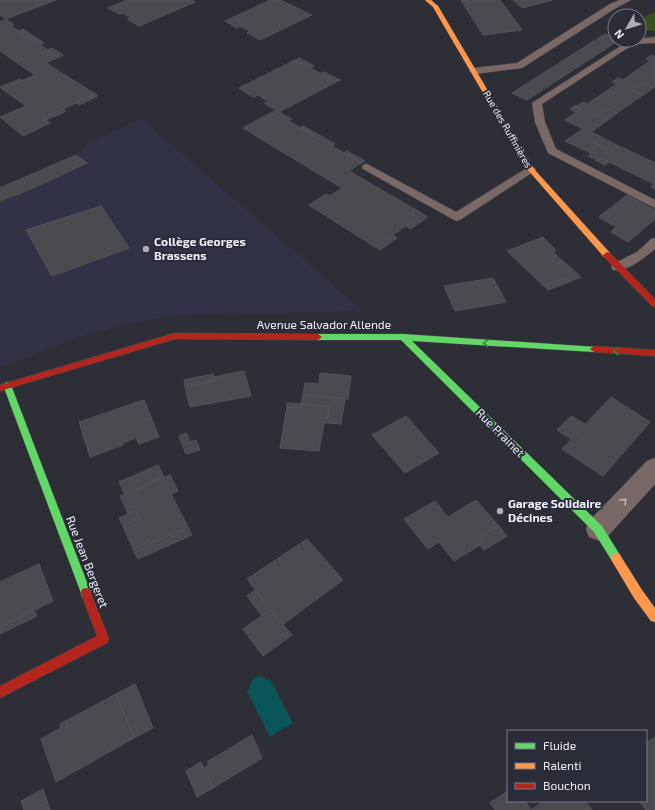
<svg xmlns="http://www.w3.org/2000/svg" width="655" height="810" viewBox="0 0 655 810" font-family="'Exo 2',sans-serif">
<style>
.built{fill:#313245}
.green{fill:#37501d}
.water{fill:#0a5559}
.building{fill:#4b4a4f;stroke:#545359}
.lines{fill:none;stroke-linecap:round;stroke-linejoin:round}
.lane-casing{stroke:#4a4b50;stroke-width:1}
.street-casing{stroke:#4a4b50;stroke-width:1}
.fast-casing{stroke:#4a4b50;stroke-width:1}
.slow-casing{stroke:#4a4b50;stroke-width:1}
.jam-casing{stroke:#4a4b50;stroke-width:1}
.lane{fill:#796866;fill-rule:evenodd}
.street{fill:#796866;fill-rule:evenodd}
.fast{fill:#63d668;fill-rule:evenodd}
.slow{fill:#ff974d;fill-rule:evenodd}
.jam{fill:#b3261e;fill-rule:evenodd}
.oneway{stroke:#44784e}
.oneway2{stroke:#bfb9be}
.poi-dot{fill:#abacb4;stroke:#2b2c39;stroke-width:1.5}
.labels{text-anchor:middle;stroke-width:4;stroke-linejoin:round;paint-order:stroke}
.far-street-label{font-size:10px;fill:#eeeff8;stroke:#2b2c39}
.poi-label{font-size:12px;font-weight:bold;fill:#eeeff8;stroke:#2b2c39;text-anchor:start}
.street-label{font-size:12px;fill:#eeeff8;stroke:#2b2c39}
</style>
<rect width="100%" height="100%" fill="#2e2f36"/>
<!-- built -->
<path class="built" d="M141 119 363 311 181 315 129 324 82 336 0 368V183L3 187 76 155 89 142Z"/>
<!-- green -->
<path class="green" d="M655 12V31L639 29V19Z"/>
<!-- water -->
<path class="water" d="M258 676 263 677 266 680 270 679 293 723 270 737 247 691 251 689 250 686 252 680Z"/>
<!-- building -->
<path class="building" d="M0 0H56L6 19 0 15Z
M127 0H191L195 2 139 26 127 19 131 18 123 13 119 14 108 8Z
M271 0H280L312 15 260 40 247 33 250 31 240 26 237 28 225 21Z
M461 0H500L522 30 483 35Z
M513 0H552L523 8Z
M6 19 14 25 11 26 59 57 46 63 95 94 43 118 50 123 23 136 0 117 26 106 2 89 35 75 0 51V22Z
M23 29 44 43 40 44 19 31Z
M605 34 615 40H619L527 100 512 93Z
M52 48 63 55 59 57 48 50Z
M652 55 655 57V86L653 88 642 83 632 90 643 95 617 113 606 108 596 115 608 120 591 132 601 137 594 142 612 151 619 146 655 163V169L653 171 655 172V189L651 187 654 184 601 158 598 160 588 156 591 153 565 141 583 129 565 120 581 109 576 107 583 102 587 104 617 84 612 82 618 78 623 80 647 63 650 61 646 59Z
M299 58 314 66 311 68 295 60Z
M295 60 336 82 279 112 264 103 268 102 258 95 253 97 239 88Z
M324 72 340 80 336 82 321 73Z
M20 79 22 81 2 89 0 87Z
M642 83 653 88 643 95 632 90Z
M95 94 98 96 79 105 76 103Z
M576 105 578 106 576 107 581 109 576 112 570 109Z
M606 108 617 113 608 120 596 115Z
M62 109 66 111 46 120 43 118Z
M276 110 279 112 264 120 261 118Z
M279 112 292 119 289 121 361 163 349 171 423 214 375 247 309 205 326 194 330 196 342 188 243 128 261 118 264 120Z
M303 126 335 144 332 146 300 128Z
M601 137 619 146 612 151 594 142Z
M347 151 365 161 361 163 344 153Z
M76 155 87 163 31 189 0 201V188Z
M601 158 609 162 605 165 595 160Z
M627 195 655 210V219L628 242 611 232 616 227 599 217Z
M101 206 129 248 52 276 26 230Z
M423 214 428 217 410 229 406 226Z
M392 235 397 238 380 250 375 247Z
M543 237 556 250 553 252 557 256 551 258 557 263 563 261 581 277 569 282 565 278 547 285 551 289 548 290 507 251Z
M557 256 563 261 557 263 551 258Z
M493 278 506 302 455 311 444 286Z
M565 278 569 282 551 289 547 285Z
M244 371 251 396 190 407 185 387 215 381 214 377Z
M320 373 351 376 348 399 303 395 305 383 319 384Z
M213 374 215 381 185 387 184 380Z
M303 395 345 399 341 424 327 423 329 407 301 404Z
M611 397 650 422 603 476 562 449Z
M144 400 159 437 139 444 136 438 122 443 123 445 90 457 79 422Z
M287 403 301 404V408L287 407Z
M301 404 329 407 327 423H324L319 451 280 448 287 407 301 408Z
M406 416 439 453 405 473 372 435Z
M571 416 585 424 571 439 557 430Z
M186 433 190 442 196 440 200 450 186 454 179 436Z
M158 465 164 477 125 494 119 482Z
M170 475 178 491 171 494 188 527 150 544 149 541 133 549 123 526 140 518 135 511 128 514 120 496Z
M476 500 498 525 482 535 480 545 454 561 439 542 428 549 404 519 435 501 448 517Z
M135 511 140 518 123 526 119 518Z
M498 525 507 536 484 550 480 545 482 535Z
M188 527 192 535 138 559 133 549 149 541 150 544Z
M307 539 343 580 282 625 247 579Z
M39 564 53 601 0 627V582Z
M255 590 270 610 262 616 247 596Z
M34 610 37 616 0 634V627Z
M270 610 292 635 263 656 243 629Z
M135 684 153 728 134 738 116 694Z
M116 694 134 738 56 782 41 739 61 728 60 724Z
M252 735 262 758 213 788 204 768 209 765 207 762Z
M655 737V810H646L639 801H646V743Z
M201 762 213 788 197 797 186 771Z
M43 789 50 810H24L21 801Z
M508 791V801H525L531 810H495L490 803Z
M544 801H585L592 810H531Z"/>
<g class="lines">
<!-- lane casing -->
<g class="lane-casing">
<path id="lane" d="M620 0H631L616 8 522 68 474 74 469 71 474 68 517 63 610 4Z
M655 37V43L635 44 623 51 542 104 545 122 556 149 655 200V208L548 153 535 122 532 103 630 40Z
M367 164 456 212 527 168H535L536 170 460 220 456 221 363 169 362 167 363 165Z
M655 238V249C646 257 625 273 613 270L611 267 613 264 637 252 651 239Z"/>
</g>
<!-- street casing -->
<g class="street-casing">
<path id="street" d="M655 458V484L607 537 598 540 589 537 586 529 589 521 647 461Z"/>
</g>
<!-- fast casing -->
<g class="fast-casing">
<path id="fast" d="M318 334H403L597 347 598 349 594 352 412 341 602 526 620 555 621 558 620 561 616 563 612 561 594 532 401 340H318L314 337Z
M7 382 11 385 91 593 90 597 86 598 82 597 81 593 3 385Z"/>
</g>
<!-- slow casing -->
<g class="slow-casing">
<path id="slow" d="M425 0H431L438 6 534 169 610 253V257H604L528 170 433 7Z
M616 553 620 555 642 590 655 608V622L651 621 634 598 612 561 611 558 612 555Z"/>
</g>
<!-- jam casing -->
<g class="jam-casing">
<path id="jam" d="M607 252 610 253 655 299V307L652 306 604 257 603 255Z
M175 333 318 334 322 337 318 340 175 339 0 391V385Z
M594 346 655 350V356L594 352 590 349Z
M86 588 90 589 91 593 109 639 107 643 0 698V686L97 636 81 593 82 589Z"/>
</g>
<!-- lane -->
<use href="#lane" class="lane"/>
<!-- street -->
<use href="#street" class="street"/>
<!-- fast -->
<use href="#fast" class="fast"/>
<!-- slow -->
<use href="#slow" class="slow"/>
<!-- jam -->
<use href="#jam" class="jam"/>
</g>
<!-- one-way arrows -->
<defs><path id="oneway-chevron" d="M-2-3.5L2.5 0L-2 3.5" fill="none" stroke-width="1.6" stroke-linecap="round" stroke-linejoin="round"/></defs>
<g class="oneway">
<use href="#oneway-chevron" transform="translate(486 343) rotate(-176)"/>
<use href="#oneway-chevron" transform="translate(616 351) rotate(-176)"/>
</g>
<use class="oneway2" href="#oneway-chevron" transform="translate(624 501) rotate(-47)"/>
<!-- markers -->
<g class="poi-dot">
<circle cx="146" cy="249" r="4"/>
<circle cx="500" cy="511" r="4"/>
</g>
<g class="labels">
<!-- far-street labels -->
<g class="far-street-label">
<text transform="translate(508 129) rotate(60)" y="4">Rue des Ruffinières</text>
</g>
<!-- poi labels -->
<g class="poi-label">
<text x="154" y="246">Collège Georges<tspan x="154" dy="14">Brassens</tspan></text>
<text x="508" y="508">Garage Solidaire<tspan x="508" dy="14">Décines</tspan></text>
</g>
<!-- street labels -->
<g class="street-label">
<text x="324" y="329">Avenue Salvador Allende</text>
<text transform="translate(500 433) rotate(45)" y="4">Rue Prainet</text>
<text transform="translate(87 562) rotate(69)" y="4">Rue Jean Bergeret</text>
</g>
</g>
<!-- legend -->
<rect x="507" y="730" width="140" height="72" fill="#2b2c39" stroke="#797a85"/>
<rect x="515" y="743" width="20" height="6" fill="#63d668" stroke="#797a85"/>
<text x="543" y="750" font-size="12" fill="#eeeff8">Fluide</text>
<rect x="515" y="763" width="20" height="6" fill="#ff974d" stroke="#797a85"/>
<text x="543" y="770" font-size="12" fill="#eeeff8">Ralenti</text>
<rect x="515" y="783" width="20" height="6" fill="#b3261e" stroke="#797a85"/>
<text x="543" y="790" font-size="12" fill="#eeeff8">Bouchon</text>
<!-- north arrow -->
<g transform="translate(627 28) rotate(231)"><circle r="19" fill="#2b2c39" stroke="#797a85"/>
<path d="M0-3L7 15L0 10L-7 15Z" fill="#abacb4"/>
<text y="-6" font-size="11" font-weight="bold" text-anchor="middle" fill="#eeeff8">N</text>
</g>
</svg>
